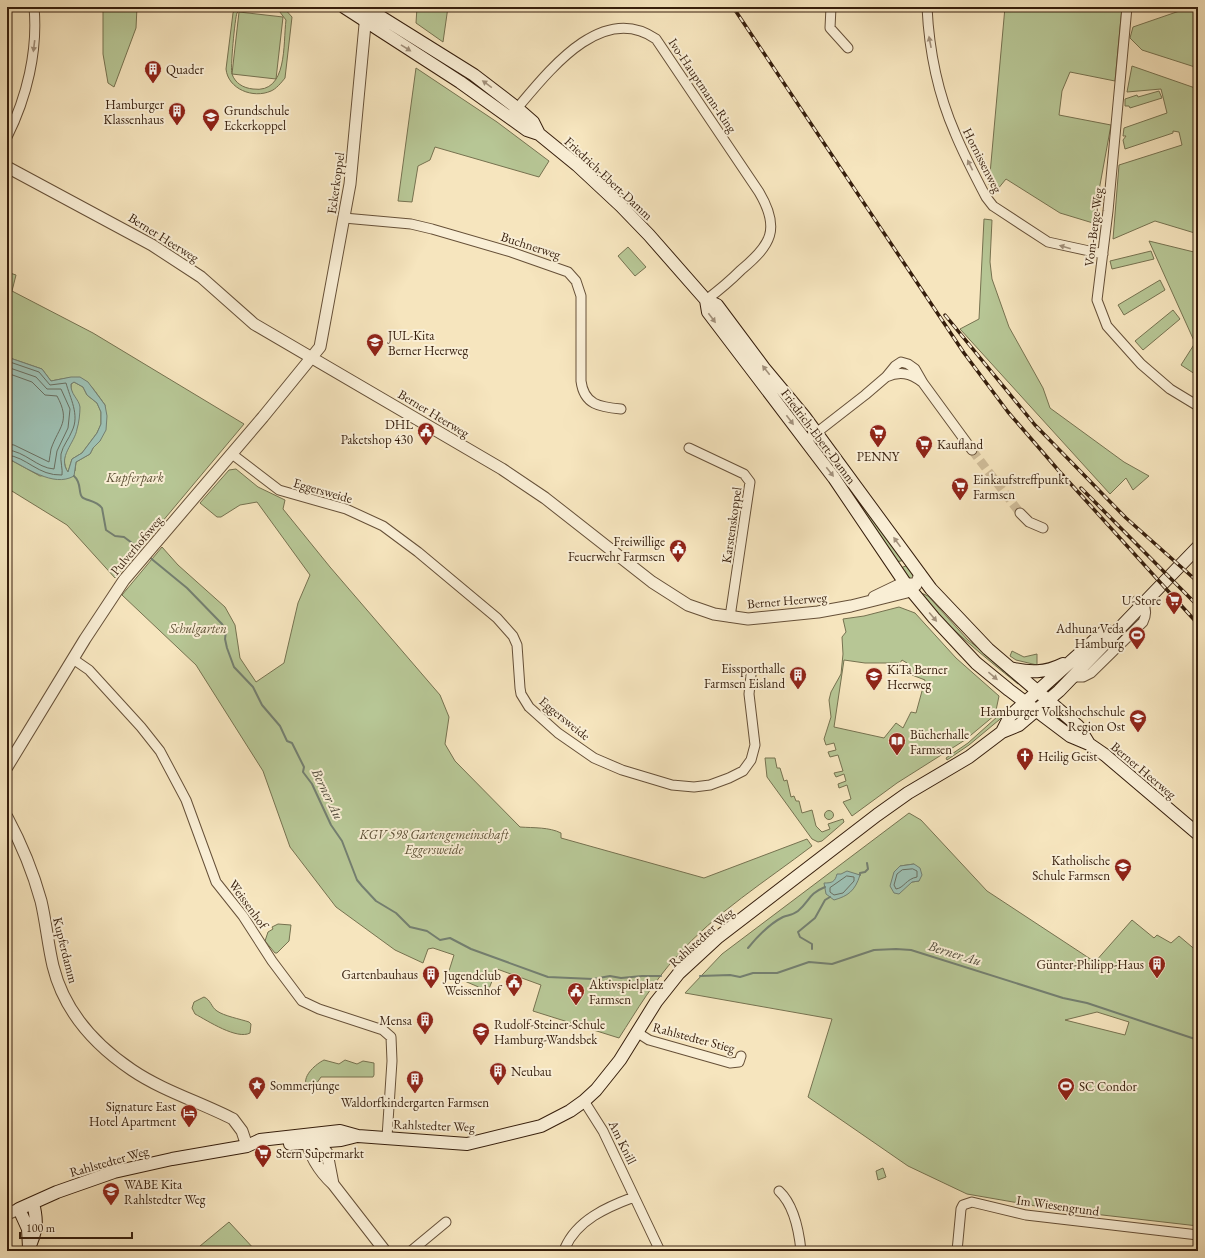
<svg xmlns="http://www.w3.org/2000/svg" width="1205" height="1258" viewBox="0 0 1205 1258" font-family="'EB Garamond',serif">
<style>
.green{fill:#b7c695;stroke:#767250;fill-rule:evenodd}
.water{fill:#9dbfb2;stroke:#747f70;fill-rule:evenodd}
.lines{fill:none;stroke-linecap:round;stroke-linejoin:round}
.shore{stroke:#6a6e5f;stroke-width:1}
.stream{stroke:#747f70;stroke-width:2}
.minor-tunnel{stroke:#d0bd9a;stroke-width:9;stroke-dasharray:9 4.5;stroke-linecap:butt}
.minor-casing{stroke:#665038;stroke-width:11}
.tertiary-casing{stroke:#665038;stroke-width:13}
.secondary-casing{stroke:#361e0c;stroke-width:14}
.minor{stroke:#f9eed5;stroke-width:9}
.tertiary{stroke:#f9eed5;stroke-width:11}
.secondary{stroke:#f9eed5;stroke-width:12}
.rail-casing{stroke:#361e0c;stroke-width:3.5}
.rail{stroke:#f9eed5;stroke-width:2;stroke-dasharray:6;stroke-linecap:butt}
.oneway{fill:#a1907b}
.labels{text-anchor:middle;stroke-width:4;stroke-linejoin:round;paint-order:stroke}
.poi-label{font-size:13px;fill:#361e0c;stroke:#f9eed5;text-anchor:start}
.street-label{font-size:13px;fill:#361e0c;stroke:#f9eed5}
.park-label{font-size:13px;font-style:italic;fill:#5d5035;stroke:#f9eed5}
.water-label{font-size:14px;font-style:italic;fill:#554e3e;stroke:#f9eed5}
</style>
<rect width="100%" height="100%" fill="#f6e5be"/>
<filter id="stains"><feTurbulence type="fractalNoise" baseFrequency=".005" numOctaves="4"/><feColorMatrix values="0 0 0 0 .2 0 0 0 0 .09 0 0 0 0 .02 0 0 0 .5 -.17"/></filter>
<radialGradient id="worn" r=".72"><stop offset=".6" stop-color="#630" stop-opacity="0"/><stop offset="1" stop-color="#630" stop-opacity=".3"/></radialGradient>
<!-- green -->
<path class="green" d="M103 7H137L136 28 114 87 108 83 103 54Z
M236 7H244C241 9 239 11 237 13 235 17 230 70 232 74 235 83 243 88 253 89 288 94 283 43 286 20L276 7H283L292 17 285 78C281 83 276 89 271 91 253 99 228 89 226 69L233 13Z
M417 7H448L443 42 416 23Z
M1005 7H1122L1115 81 1070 72 1062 91 1059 115 1111 125 1093 223 1060 213 1006 179 997 190 989 185Z
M1191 7H1198V68L1142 50 1130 38 1133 27Z
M239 12 283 17 276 79 232 74Z
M1132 66 1198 89V234L1155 221 1113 239 1119 165 1182 145 1179 132 1173 131V133L1125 149 1123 140 1126 136H1123L1124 128 1167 113 1161 89 1127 92Z
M416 68 497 122 549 161 539 177 435 147 430 160 418 166 412 202 398 201Z
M1159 91 1162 98 1130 108 1129 106H1125V99L1137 95 1138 97Z
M984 219 992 220 990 262 992 279 1009 327 1043 388 1050 408 1124 462 1149 476 1133 490 1126 478 1110 494 960 329 979 319Z
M1149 241 1198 253V376L1181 365 1195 343Z
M628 247 646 267 635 276 618 256Z
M1151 251 1154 259 1112 269 1110 261Z
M7 272 16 275 12 291 93 333 244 424 115 578 67 525 7 488V458L40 476 75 471 76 462 90 454 93 448 100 441 105 405C85 377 85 374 51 381L42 369 7 357Z
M1160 280 1165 290 1124 315 1118 305Z
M1173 310 1180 319 1143 350 1135 341Z
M74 382 83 387 87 395 97 403 101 412V424L97 433 82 453 72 459 68 472C57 457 75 432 78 416 81 402 70 397 71 384Z
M823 449 905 560 896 562 819 452Z
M236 469 258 487 285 500 283 509 330 567 440 695 449 717 445 744 455 761 520 827C534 828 549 827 561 833V838L704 878 807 839 812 846C766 881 715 913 677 956 654 981 637 1010 619 1038L533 1011 541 985 497 969 488 991 448 974 454 955 433 948 428 949 423 963 395 950 336 907 290 847 263 771 196 665 122 595 162 547 178 565 225 607 235 625 240 658 256 682 284 663 298 603 310 575 257 502 240 505 221 517H217L200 503 229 470Z
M909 565 914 575 912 582 900 568Z
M917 591 928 596 968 640 1021 682 1018 684C982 655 946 626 917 591Z
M899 607 915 613 956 658 999 696 995 715 965 740 897 783 852 816 843 802 851 799 847 785 839 788 838 784 846 781 844 774 836 777 834 773 843 771 838 755 830 757 828 752 836 750 834 743 826 745 824 739 831 717 829 700 831 692 841 674 843 654 842 637 846 632 843 619 864 616ZM844 660 865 663H900L902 660 907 663 906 665 912 675 925 680 916 713 911 712 903 728 896 723 884 738 834 727Z
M1012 651 1024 657 1037 654V665L1016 660 1010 656Z
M1007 708 1009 710 999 720 969 745 947 760 946 758 968 743Z
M765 758H775L777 768H780L784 781 787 780 791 797 794 796 796 801H799L802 813 812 810 816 826 822 832 830 829 828 824 843 819 844 822 822 841 818 842 812 839 767 777Z
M824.5 815a4.5 4.5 0 1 1 9 0a4.5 4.5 0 1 1-9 0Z
M909 813 921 820 987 891 1095 962 1132 920 1154 938 1157 935 1171 943 1179 936 1198 952V1226L1059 1210 967 1194 908 1166 808 1097 832 1019 685 993 722 954ZM914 864 919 881 912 882 900 866ZM1097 1012 1129 1022 1125 1035 1065 1020Z
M278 924 291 925 289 941 277 953H275L265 941 268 932 273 929 272 927Z
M204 997C211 1000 211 1007 217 1011 224 1016 240 1019 249 1022L251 1024 250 1033C237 1040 208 1021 195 1014L192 1008 194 1002Z
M324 1060 339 1064 345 1060 357 1064 363 1061 374 1063V1075L373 1077H321L314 1087 306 1085C303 1075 316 1064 324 1060Z
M883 1168 886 1177 878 1180 876 1171Z
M229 1222 256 1251H194Z"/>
<!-- water -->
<path class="water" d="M7 357 42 369 51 381 71 377H80L88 382 105 405 107 416 106 430 100 441 93 448 90 454 76 462 74 476C53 488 26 467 7 458ZM74 382 83 387 87 395 97 403 101 412V424L97 433 82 453 72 459 68 472C57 457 75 443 77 429 79 423 80 413 80 407 79 399 70 394 71 384Z
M914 864 920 868 922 875 919 881 912 882 899 894 894 893 890 886 894 872 900 866Z
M847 871 860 875C855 891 848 896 834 900L826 894 824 883C832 883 835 882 837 874H841Z"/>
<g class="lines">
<!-- shore -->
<path class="shore" d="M7 361 39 372 50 385 66 383C70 398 80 415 72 431 69 439 63 445 61 454 60 461 63 470 62 475 38 476 27 457 7 455
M7 367 36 377 47 389H61L70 409 68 428 57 451 54 469C37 468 25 451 7 450
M7 373 32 382 45 395 57 396C71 422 59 426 51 449 50 453 50 458 49 462L14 445 7 444
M913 869 917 871V877C906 879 904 888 896 889L894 885 897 874 902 870Z
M847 876 854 877V881L843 893 834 895 830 892V888Z"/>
<!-- stream -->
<path class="stream" d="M74 476C82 483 78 492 82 497 86 501 96 500 102 508L106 530 115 536 124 537 144 552
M148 556 187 588 222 624 226 631 225 639 227 648 234 667 253 687 262 705 280 726 287 741 292 743 304 767 303 772 312 784 331 825 342 841 357 880 362 886 376 901 396 913 410 927 427 931 440 940 450 938 471 949 548 977 593 979 610 976 621 978 642 976H661
M860 875V873L865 872 868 869 867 863
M748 948C757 937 771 923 783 917 788 915 793 915 798 911 810 901 808 894 825 887
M812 949V944L800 937 798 932 815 918 825 900 830 897
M700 976 730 975 740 977 753 973H777L809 962 832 964 874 950 896 949 911 950 1063 998 1087 1003 1198 1040"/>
<!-- minor-tunnel -->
<path class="minor-tunnel" d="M972 450 1020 513"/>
<!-- minor casing -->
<g class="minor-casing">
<path id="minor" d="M831 7 830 28 848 48
M927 7C929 49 938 94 955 133 964 155 975 176 986 197L993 206 1048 242 1103 254
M1127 7 1108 211 1097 300 1107 326 1141 364 1170 389 1198 406
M513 113C545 76 600 0 656 39L759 192C781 229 771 245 741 270 730 281 718 291 706 300
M7 137C27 97 38 51 34 7
M344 218 411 224 432 229 511 252 568 272 576 281 581 296V381C584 405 600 407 621 409
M886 377C900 371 910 373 922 382
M811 437 865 395 886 377 895 366 901 362 908 364 915 369 923 383 972 450
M689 448 744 474 750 482 730 617
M232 454 279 490 346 509 383 526 418 552 497 618 513 636 517 645 520 688 521 694 529 707 558 733 594 758 622 770 672 785 694 787 710 785 729 778 743 771 751 760 755 745 749 694 751 675
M1020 513 1029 522 1043 528
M73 659 89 670 141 727 160 751 186 800 216 882 243 916 272 961 302 1001 319 1009 383 1030 391 1037 392 1061 387 1137
M1073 677H1083L1091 673 1143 622C1146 616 1147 610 1143 604L1136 601
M638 1033 649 1040 730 1063 739 1062 741 1056
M584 1101 603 1131 660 1251
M779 1191C794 1205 799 1231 801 1251
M565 1248C577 1220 607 1207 634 1197
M411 1251 446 1222
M957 1251 961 1209 963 1205 972 1202 1026 1215 1198 1235"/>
</g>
<!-- tertiary casing -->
<g class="tertiary-casing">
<path id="tertiary" d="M7 167 152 245 201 277 254 324 502 469 545 498 652 582 688 605 714 614 748 619 818 612 851 606 907 592 916 585 920 574
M874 597 901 584H913
M7 767 85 639 124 580 263 417 320 347 350 184 366 14
M7 817C21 843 33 872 41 901 46 922 48 945 53 966 64 1011 95 1045 132 1070 163 1091 200 1102 233 1119L242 1131 247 1146
M305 1135C309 1154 319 1171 333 1184L385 1251
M316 1137 327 1153 333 1184
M7 1214 19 1209"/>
</g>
<!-- secondary casing -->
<g class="secondary-casing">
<path id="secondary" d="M344 7 460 82 527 130 539 134
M365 7 474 75 517 108 533 122 539 134 577 165 621 206 649 235 706 300 717 305 764 368 804 416 931 589 988 649 1078 726 1089 744
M706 300 708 312 834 478 905 583 934 618 976 663 1009 690 1070 736 1089 744 1105 755 1198 834
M1010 668C1030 673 1045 673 1063 664
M1002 732 1010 716 1106 630
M290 1144 341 1140 357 1136
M31 1243C37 1228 37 1219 33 1203
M29 1248 28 1229 19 1209 57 1192 114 1172 172 1159 247 1146 260 1140 340 1131 358 1136 467 1144 541 1126 570 1111 584 1101 596 1090 620 1060 656 1002 679 973 717 938 877 815 908 793 969 757 1002 732 1019 725 1059 691 1198 547"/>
</g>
<!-- minor -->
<use href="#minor" class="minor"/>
<!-- tertiary -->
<use href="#tertiary" class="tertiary"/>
<!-- secondary -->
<use href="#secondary" class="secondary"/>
<!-- rail casing -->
<g class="rail-casing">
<path id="rail" d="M733 7 964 353 1008 412 1059 471 1198 624
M945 315 1035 425 1126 518 1198 582
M1081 488 1198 606"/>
</g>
<!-- rail -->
<use href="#rail" class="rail"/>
</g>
<!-- one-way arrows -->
<defs><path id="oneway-solid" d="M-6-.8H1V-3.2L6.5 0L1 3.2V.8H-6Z"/></defs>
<g class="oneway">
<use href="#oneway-solid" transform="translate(930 42) rotate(-101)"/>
<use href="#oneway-solid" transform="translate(34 46) rotate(97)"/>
<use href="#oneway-solid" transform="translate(406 48) rotate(32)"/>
<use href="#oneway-solid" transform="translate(487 84) rotate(-144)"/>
<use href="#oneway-solid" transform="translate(970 165) rotate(-116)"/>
<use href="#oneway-solid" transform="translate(1065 247) rotate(-164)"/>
<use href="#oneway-solid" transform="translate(712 318) rotate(53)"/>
<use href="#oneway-solid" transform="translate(766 370) rotate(-128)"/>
<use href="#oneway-solid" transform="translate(790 420) rotate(53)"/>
<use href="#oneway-solid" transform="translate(830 472) rotate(52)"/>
<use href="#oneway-solid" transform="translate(897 542) rotate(-126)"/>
<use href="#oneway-solid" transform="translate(933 617) rotate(50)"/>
<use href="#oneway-solid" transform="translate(993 676) rotate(40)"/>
</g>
<!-- icons -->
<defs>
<g id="building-pin" transform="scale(0.9)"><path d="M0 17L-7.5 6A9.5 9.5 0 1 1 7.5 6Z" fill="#8f2418" stroke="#f9eed5"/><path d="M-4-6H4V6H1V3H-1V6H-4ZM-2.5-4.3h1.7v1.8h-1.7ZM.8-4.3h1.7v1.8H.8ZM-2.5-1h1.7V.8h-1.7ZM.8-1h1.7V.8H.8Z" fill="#fff"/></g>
<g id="school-pin" transform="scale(0.9)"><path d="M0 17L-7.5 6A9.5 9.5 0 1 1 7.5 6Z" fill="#8f2418" stroke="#f9eed5"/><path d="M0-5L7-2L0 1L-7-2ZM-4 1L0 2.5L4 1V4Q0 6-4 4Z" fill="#fff"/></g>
<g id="civic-pin" transform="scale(0.9)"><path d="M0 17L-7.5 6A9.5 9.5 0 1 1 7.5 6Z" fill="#8f2418" stroke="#f9eed5"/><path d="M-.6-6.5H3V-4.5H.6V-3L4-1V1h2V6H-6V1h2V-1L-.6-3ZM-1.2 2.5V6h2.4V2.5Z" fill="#fff"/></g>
<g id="supermarket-pin" transform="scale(0.9)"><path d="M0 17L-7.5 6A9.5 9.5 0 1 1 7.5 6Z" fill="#8f2418" stroke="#f9eed5"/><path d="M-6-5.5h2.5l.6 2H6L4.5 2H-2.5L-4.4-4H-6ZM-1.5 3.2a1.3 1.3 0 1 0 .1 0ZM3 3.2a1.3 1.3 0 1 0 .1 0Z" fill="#fff"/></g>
<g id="stadium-pin" transform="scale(0.9)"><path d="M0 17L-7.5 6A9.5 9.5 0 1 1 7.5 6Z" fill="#8f2418" stroke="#f9eed5"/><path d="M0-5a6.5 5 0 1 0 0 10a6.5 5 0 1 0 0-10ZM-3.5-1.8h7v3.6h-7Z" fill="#fff"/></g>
<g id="university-pin" transform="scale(0.9)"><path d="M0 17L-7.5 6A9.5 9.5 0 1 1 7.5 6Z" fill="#8f2418" stroke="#f9eed5"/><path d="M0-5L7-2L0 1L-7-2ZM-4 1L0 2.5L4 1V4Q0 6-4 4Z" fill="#fff"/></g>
<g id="library-pin" transform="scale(0.9)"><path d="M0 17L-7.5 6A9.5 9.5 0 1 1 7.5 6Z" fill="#8f2418" stroke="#f9eed5"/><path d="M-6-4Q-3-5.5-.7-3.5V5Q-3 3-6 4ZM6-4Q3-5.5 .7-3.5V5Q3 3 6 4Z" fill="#fff"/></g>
<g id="church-pin" transform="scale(0.9)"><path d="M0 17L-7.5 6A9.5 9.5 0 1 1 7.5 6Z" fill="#8f2418" stroke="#f9eed5"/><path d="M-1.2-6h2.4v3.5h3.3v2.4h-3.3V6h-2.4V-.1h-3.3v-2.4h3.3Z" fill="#fff"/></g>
<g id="sight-pin" transform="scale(0.9)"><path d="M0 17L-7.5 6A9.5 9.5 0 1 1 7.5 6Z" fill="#8f2418" stroke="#f9eed5"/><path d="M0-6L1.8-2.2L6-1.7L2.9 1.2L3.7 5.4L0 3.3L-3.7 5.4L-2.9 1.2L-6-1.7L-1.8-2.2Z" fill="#fff"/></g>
<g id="hotel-pin" transform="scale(0.9)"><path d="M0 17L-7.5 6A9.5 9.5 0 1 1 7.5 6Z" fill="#8f2418" stroke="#f9eed5"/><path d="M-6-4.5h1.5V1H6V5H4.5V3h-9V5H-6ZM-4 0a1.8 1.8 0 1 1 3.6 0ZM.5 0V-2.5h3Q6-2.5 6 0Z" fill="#fff"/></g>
</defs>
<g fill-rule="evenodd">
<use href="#building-pin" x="153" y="69"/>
<use href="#building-pin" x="177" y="111"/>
<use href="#school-pin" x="211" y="117"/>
<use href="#school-pin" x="375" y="342"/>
<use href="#civic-pin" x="426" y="431"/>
<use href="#supermarket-pin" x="878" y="433"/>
<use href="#supermarket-pin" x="924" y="444"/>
<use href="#supermarket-pin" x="960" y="486"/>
<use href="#civic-pin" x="678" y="548"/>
<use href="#supermarket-pin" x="1174" y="600"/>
<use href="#stadium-pin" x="1137" y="635"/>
<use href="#building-pin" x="798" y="675"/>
<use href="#school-pin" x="874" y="676"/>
<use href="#university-pin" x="1138" y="718"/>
<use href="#library-pin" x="897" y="741"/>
<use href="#church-pin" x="1025" y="756"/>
<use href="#school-pin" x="1123" y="867"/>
<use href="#building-pin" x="1157" y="964"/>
<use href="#building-pin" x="431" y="974"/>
<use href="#civic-pin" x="514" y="982"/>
<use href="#civic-pin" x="576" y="991"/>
<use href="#building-pin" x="425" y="1020"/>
<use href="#school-pin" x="481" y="1031"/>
<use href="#building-pin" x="498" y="1071"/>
<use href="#building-pin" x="415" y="1079"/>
<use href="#sight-pin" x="257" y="1085"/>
<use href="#stadium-pin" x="1066" y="1086"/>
<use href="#hotel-pin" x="189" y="1113"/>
<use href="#supermarket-pin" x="263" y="1153"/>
<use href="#school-pin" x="111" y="1191"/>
</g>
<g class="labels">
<!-- poi labels -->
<g class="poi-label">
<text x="166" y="74">Quader</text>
<text x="164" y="109" text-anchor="end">Hamburger<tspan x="164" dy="15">Klassenhaus</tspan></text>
<text x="224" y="115">Grundschule<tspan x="224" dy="15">Eckerkoppel</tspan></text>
<text x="388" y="340">JUL-Kita<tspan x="388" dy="15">Berner Heerweg</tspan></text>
<text x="413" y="429" text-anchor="end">DHL<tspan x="413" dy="15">Paketshop 430</tspan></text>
<text x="937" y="449">Kaufland</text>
<text x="878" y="461" text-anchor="middle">PENNY</text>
<text x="973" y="484">Einkaufstreffpunkt<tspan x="973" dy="15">Farmsen</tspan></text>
<text x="665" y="546" text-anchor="end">Freiwillige<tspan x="665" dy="15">Feuerwehr Farmsen</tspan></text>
<text x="1161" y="605" text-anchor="end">U-Store</text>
<text x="1124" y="633" text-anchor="end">Adhuna Veda<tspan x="1124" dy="15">Hamburg</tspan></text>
<text x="785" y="673" text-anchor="end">Eissporthalle<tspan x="785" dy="15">Farmsen Eisland</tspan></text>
<text x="887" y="674">KiTa Berner<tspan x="887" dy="15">Heerweg</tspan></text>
<text x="1125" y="716" text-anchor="end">Hamburger Volkshochschule<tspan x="1125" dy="15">Region Ost</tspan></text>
<text x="910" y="739">Bücherhalle<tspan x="910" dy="15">Farmsen</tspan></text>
<text x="1038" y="761">Heilig Geist</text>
<text x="1110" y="865" text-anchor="end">Katholische<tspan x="1110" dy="15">Schule Farmsen</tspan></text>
<text x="1144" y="969" text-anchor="end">Günter-Philipp-Haus</text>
<text x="418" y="979" text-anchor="end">Gartenbauhaus</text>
<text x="501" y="980" text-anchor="end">Jugendclub<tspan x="501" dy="15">Weissenhof</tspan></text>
<text x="589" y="989">Aktivspielplatz<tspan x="589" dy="15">Farmsen</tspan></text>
<text x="412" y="1025" text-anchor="end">Mensa</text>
<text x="494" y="1029">Rudolf-Steiner-Schule<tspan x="494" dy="15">Hamburg-Wandsbek</tspan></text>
<text x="511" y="1076">Neubau</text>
<text x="270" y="1090">Sommerjunge</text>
<text x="1079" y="1091">SC Condor</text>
<text x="415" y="1107" text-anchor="middle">Waldorfkindergarten Farmsen</text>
<text x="176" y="1111" text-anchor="end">Signature East<tspan x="176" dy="15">Hotel Apartment</tspan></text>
<text x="276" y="1158">Stern Supermarkt</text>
<text x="124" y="1189">WABE Kita<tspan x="124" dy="15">Rahlstedter Weg</tspan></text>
</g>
<!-- street labels -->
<g class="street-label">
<text transform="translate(703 85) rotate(56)" y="5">Ivo-Hauptmann-Ring</text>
<text transform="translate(983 160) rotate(63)" y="5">Hornissenweg</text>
<text transform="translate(609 178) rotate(43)" y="5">Friedrich-Ebert-Damm</text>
<text transform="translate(335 183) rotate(-82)" y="5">Eckerkoppel</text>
<text transform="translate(1093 227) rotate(-83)" y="5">Vom-Berge-Weg</text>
<text transform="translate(164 237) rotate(32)" y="5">Berner Heerweg</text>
<text transform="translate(531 245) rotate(18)" y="5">Buchnerweg</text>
<text transform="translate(434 413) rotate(31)" y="5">Berner Heerweg</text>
<text transform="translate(819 436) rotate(53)" y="5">Friedrich-Ebert-Damm</text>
<text transform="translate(323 490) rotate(16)" y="5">Eggersweide</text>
<text transform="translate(731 525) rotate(-82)" y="5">Karstenskoppel</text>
<text transform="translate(136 545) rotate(-50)" y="5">Pulverhofsweg</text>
<text transform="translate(787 600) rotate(-5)" y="5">Berner Heerweg</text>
<text transform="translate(565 718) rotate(39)" y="5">Eggersweide</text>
<text transform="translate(1144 770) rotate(40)" y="5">Berner Heerweg</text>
<text transform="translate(249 904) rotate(54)" y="5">Weissenhof</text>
<text transform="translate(701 937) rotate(-42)" y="5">Rahlstedter Weg</text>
<text transform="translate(66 950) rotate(76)" y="5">Kupferdamm</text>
<text transform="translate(694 1037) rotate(15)" y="5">Rahlstedter Stieg</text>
<text transform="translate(434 1125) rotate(2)" y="5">Rahlstedter Weg</text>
<text transform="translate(623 1142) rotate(64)" y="5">Am Knill</text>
<text transform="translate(109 1161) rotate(-16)" y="5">Rahlstedter Weg</text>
<text transform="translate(1058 1205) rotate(8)" y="5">Im Wiesengrund</text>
</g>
<!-- park labels -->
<g class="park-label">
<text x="135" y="482">Kupferpark</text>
<text x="198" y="633">Schulgarten</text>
<text x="434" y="839">KGV 598 Gartengemeinschaft<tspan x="434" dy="15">Eggersweide</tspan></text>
</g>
<!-- water labels -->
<g class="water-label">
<text transform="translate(328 794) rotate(64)" y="5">Berner Au</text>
<text transform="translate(955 953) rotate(17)" y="5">Berner Au</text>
</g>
</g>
<!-- margin -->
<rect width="1205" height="1258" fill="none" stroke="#f6e5be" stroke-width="24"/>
<rect x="8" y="8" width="1189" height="1242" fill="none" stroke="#361e0c" stroke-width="2"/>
<rect x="12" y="12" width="1181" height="1234" fill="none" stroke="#361e0c"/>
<!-- scale -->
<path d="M20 1232v6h112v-6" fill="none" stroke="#361e0c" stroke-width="2"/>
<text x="26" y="1232" font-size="12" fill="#361e0c" stroke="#f9eed5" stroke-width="3" paint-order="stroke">100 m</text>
<rect width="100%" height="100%" filter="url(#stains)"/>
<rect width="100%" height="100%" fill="url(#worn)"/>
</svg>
